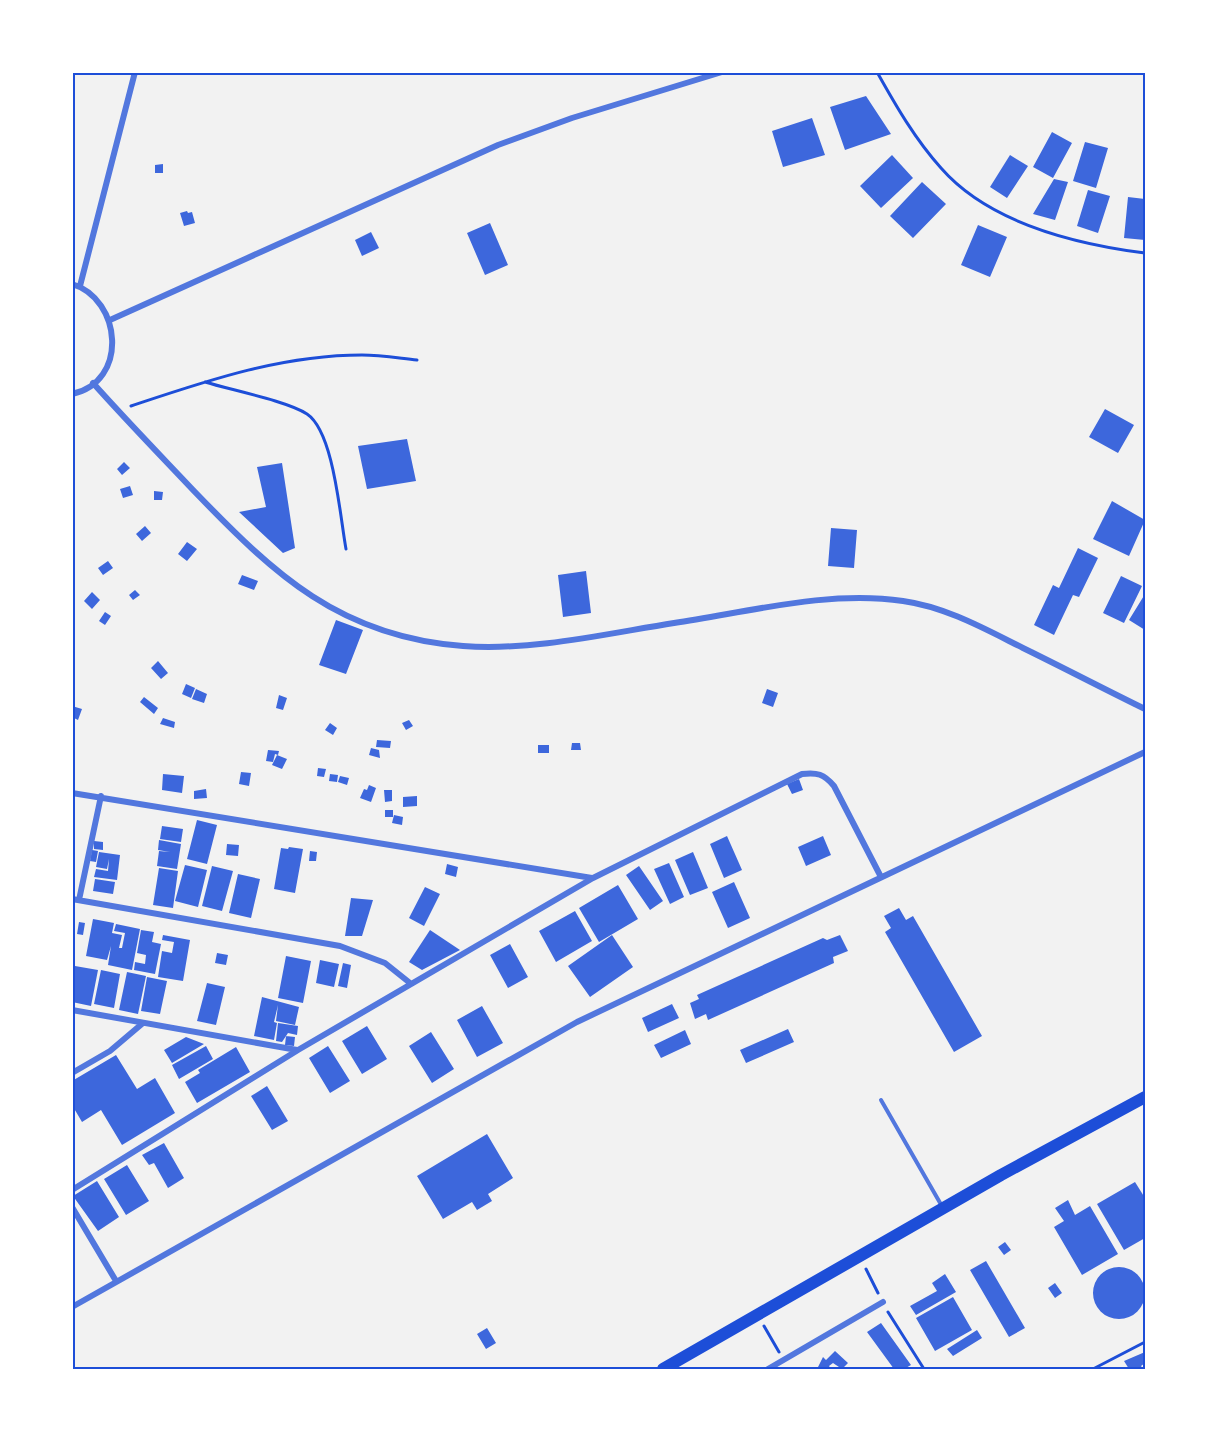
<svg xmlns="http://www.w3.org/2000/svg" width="1217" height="1441" viewBox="0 0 1217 1441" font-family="Signika,sans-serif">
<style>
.building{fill:#3d67dc}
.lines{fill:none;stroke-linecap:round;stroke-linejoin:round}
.path{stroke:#1d4ed8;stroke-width:3}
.service{stroke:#5277de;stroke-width:4}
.minor{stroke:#5277de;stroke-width:6}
.primary{stroke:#1d4ed8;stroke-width:12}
.neatline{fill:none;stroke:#1d4ed8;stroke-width:2}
</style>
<rect width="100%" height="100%" fill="#f2f2f2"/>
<!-- building -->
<path class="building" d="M866 96 891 134 845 150 830 107Z
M812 118 825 155 783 167 772 131Z
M1052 132 1072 143 1053 178 1033 167Z
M1085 142 1108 148 1096 188 1073 181Z
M892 155 913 178 881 208 860 186Z
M1010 155 1028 166 1007 198 990 187Z
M163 164V173H155V165Z
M1054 179 1068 182 1055 220 1033 214Z
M922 182 946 204 913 238 890 216Z
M1088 190 1110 196 1098 233 1077 226Z
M1128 197 1145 199V240L1124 238Z
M187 211 188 213 192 212 195 223 184 226 180 213Z
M490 223 508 265 485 275 467 233Z
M978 225 1007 237 990 277 961 265Z
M371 232 379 248 362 256 355 240Z
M1105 409 1134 425 1118 453 1089 437Z
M407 439 416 481 367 489 358 446Z
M124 462 130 468 122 475 117 469Z
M282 463 295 548 283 553 239 512 266 507 257 467Z
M130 486 133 495 123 498 120 489Z
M154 491 163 492 162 500H154Z
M1112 501 1145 520 1129 556 1093 539Z
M145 526 151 533 142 541 136 534Z
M831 528 857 530 854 568 828 566Z
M187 542 197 549 187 561 178 554Z
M1078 548 1098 558 1079 597 1073 595 1054 635 1034 625 1053 585 1059 588Z
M108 561 113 568 103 575 98 568Z
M586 571 591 613 563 617 558 575Z
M242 575 258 581 254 590 238 584Z
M1121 576 1142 586 1124 623 1103 613Z
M135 590 140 595 133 600 129 595Z
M92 592 100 600 92 609 84 601Z
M1145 594V630L1129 620Z
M105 612 111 616 105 625 99 621Z
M336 620 363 630 346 674 319 665Z
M158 661 168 673 161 679 151 668Z
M186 684 195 688 191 698 182 694Z
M196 689 207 694 204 703 192 699Z
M767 689 778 693 773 707 762 703Z
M279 695 287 698 283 710 276 708Z
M144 697 158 708 154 714 140 702Z
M72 706 82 709 78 720 72 717Z
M163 718 175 722 174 728 160 724Z
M409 720 413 726 406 730 402 723Z
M330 723 337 728 333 735 325 730Z
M377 740 391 741 390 748 376 747Z
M572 743H580L581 750H571Z
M538 745H549V753H538Z
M371 748 379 750 380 758 369 755Z
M268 750 279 751 278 755 275 754 273 762 266 761Z
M277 755 287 759 282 769 272 765Z
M318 768 326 769 324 777 317 776Z
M241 772 251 773 249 786 239 784Z
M163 774 184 776 182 793 162 790Z
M330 774 338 775 337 782 329 781Z
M340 776 349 778 347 785 338 782Z
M799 779 803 790 792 794 787 784Z
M369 785 376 788 371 802 360 798 364 789 367 790Z
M206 789 207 798 194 799V791Z
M384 790H392V801L385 802Z
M417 796V806L403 807V797Z
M385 810H393V817H385Z
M394 815 403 817 402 825 392 823Z
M197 820 217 825 207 864 187 859Z
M162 826 183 829 181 842 160 839Z
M727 836 742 870 724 878 710 844Z
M823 836 831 855 806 866 798 847Z
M159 840 181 844 177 869 157 866 159 851 170 852 158 850Z
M94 841 103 842V850L94 849Z
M227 844 239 845 238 856 226 855Z
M289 847 303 849 295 893 274 889 281 848 288 849Z
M92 850 98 851 96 862 90 861Z
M310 851 317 852 316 861H309Z
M99 852 120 855 117 880 94 877 96 869 108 871 109 859 107 869 96 867Z
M693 852 708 888 690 895 675 860Z
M669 863 684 897 670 904 654 869Z
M447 864 458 867 456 877 445 874Z
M185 865 207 870 198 907 175 901Z
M212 866 233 871 222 911 202 906Z
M639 866 663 901 650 910 626 875Z
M159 868 178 871 173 908 153 905Z
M238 874 260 879 251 918 229 913Z
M95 879 115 882 113 894 93 891Z
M734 882 750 918 728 928 712 892Z
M618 885 638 919 599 942 579 908Z
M425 887 440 894 424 926 409 918Z
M351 898 373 900 362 936H345Z
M899 908 906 920 913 916 982 1036 954 1052 885 932 891 928 884 916Z
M575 911 592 941 556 962 539 931Z
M93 919 114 923 112 933 122 935 119 948H122L125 933 114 931 116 924 140 929 132 970 108 965 111 946 107 960 86 956Z
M79 922 85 923 83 935 77 934Z
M141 930 154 932 152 942 161 944 155 974 134 970 135 962 145 964 146 955 137 953Z
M430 930 460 950 422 970 409 962Z
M163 935 190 940 183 981 158 977 162 951 172 953 174 942 162 940Z
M612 935 633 967 590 997 568 966Z
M840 935 848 951 833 957 834 963 708 1020 706 1014 695 1019 690 1003 699 999 697 995 823 938 827 940Z
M510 944 528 977 508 988 490 955Z
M217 953 228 955 226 965 215 963Z
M286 956 311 961 303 1003 278 998Z
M320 960 339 964 334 987 316 983Z
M343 963 351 965 347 988 338 986Z
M75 966 98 970 91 1006 72 1002Z
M101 970 120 974 114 1008 94 1004Z
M127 972 146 976 138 1014 119 1010Z
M147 977 167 981 160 1014 141 1011Z
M207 983 225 987 216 1025 197 1021Z
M262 997 299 1007 295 1025 276 1021 278 1005 274 1022 277 1023 274 1040 254 1036Z
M672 1004 679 1018 648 1032 642 1018Z
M482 1006 503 1043 477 1057 457 1020Z
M278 1023 298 1026 297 1035 288 1033 282 1042 276 1041Z
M367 1026 387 1059 362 1074 342 1041Z
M788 1029 794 1042 746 1063 740 1050Z
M685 1030 691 1044 661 1058 654 1045Z
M431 1032 454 1069 432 1083 409 1046Z
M286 1036 295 1037 294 1046 285 1045Z
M186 1037 204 1044 172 1063 164 1050Z
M206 1046 213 1059 179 1079 172 1065Z
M328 1046 350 1081 330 1093 309 1058Z
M236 1047 250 1072 197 1103 185 1082 200 1073 198 1070Z
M116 1055 137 1089 155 1078 175 1113 122 1145 101 1110 82 1122 72 1105V1081Z
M267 1086 288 1121 272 1130 251 1096Z
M487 1134 513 1178 488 1194 492 1201 477 1210 472 1202 443 1219 417 1176Z
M164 1143 184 1178 168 1188 154 1163 149 1165 142 1155Z
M127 1165 149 1201 126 1215 104 1179Z
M97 1181 119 1217 98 1231 73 1196Z
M1135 1182 1145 1198V1238L1124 1250 1097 1204Z
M1068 1200 1075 1215 1090 1206 1118 1254 1082 1275 1054 1227 1064 1221 1055 1208Z
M1005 1242 1011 1250 1004 1255 998 1247Z
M986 1261 1025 1328 1009 1337 970 1270Z
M1093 1293a26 26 0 1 1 52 0a26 26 0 1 1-52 0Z
M945 1274 956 1292 916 1315 910 1306 937 1291 932 1283Z
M1055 1283 1062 1293 1055 1298 1048 1288Z
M953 1297 972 1330 935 1351 916 1318Z
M881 1323 911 1365 904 1369H894L867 1332Z
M487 1328 496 1343 486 1349 477 1334Z
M977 1330 982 1338 953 1356 947 1349Z
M835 1351 848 1363 842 1369 833 1363 829 1366 831 1369H817L823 1357 826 1360Z
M1145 1352V1363L1141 1366 1143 1369H1129L1124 1361Z"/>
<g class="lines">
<!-- path -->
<path class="path" d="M877 72C896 106 915 139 941 168 989 223 1075 244 1145 253
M205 382C231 390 287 401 307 414 334 432 340 517 346 549
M131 406C206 381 281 355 362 355 380 355 398 358 417 360
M866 1269 878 1293
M888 1312 924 1369
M764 1326 779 1352
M1093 1369 1145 1342"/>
<!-- service -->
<path class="service" d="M881 1100 943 1208"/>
<!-- minor -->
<path class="minor" d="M72 284C122 299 129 382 72 394
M80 286 135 72
M110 320 498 145 572 118 722 72
M93 383C126 420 160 455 194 491 274 574 340 637 463 646 533 651 605 634 674 623 748 612 828 590 903 601 946 607 985 629 1023 648 1064 668 1104 689 1145 709
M72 793 592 878
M72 899 340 946 385 963 410 983
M79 900 101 796
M72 1010 297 1050
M72 1073 110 1051 143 1023
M72 1190 298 1050 593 878 802 774C817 772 824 774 834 786L881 877
M72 1207 116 1281
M72 1307 577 1022 1145 752
M768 1369 883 1302"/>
<!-- primary -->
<path class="primary" d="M663 1369 1001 1175 1145 1097"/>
</g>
<!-- border -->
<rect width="1217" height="1441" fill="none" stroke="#ffffff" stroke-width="147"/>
<rect x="74" y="74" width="1070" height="1294" class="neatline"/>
</svg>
